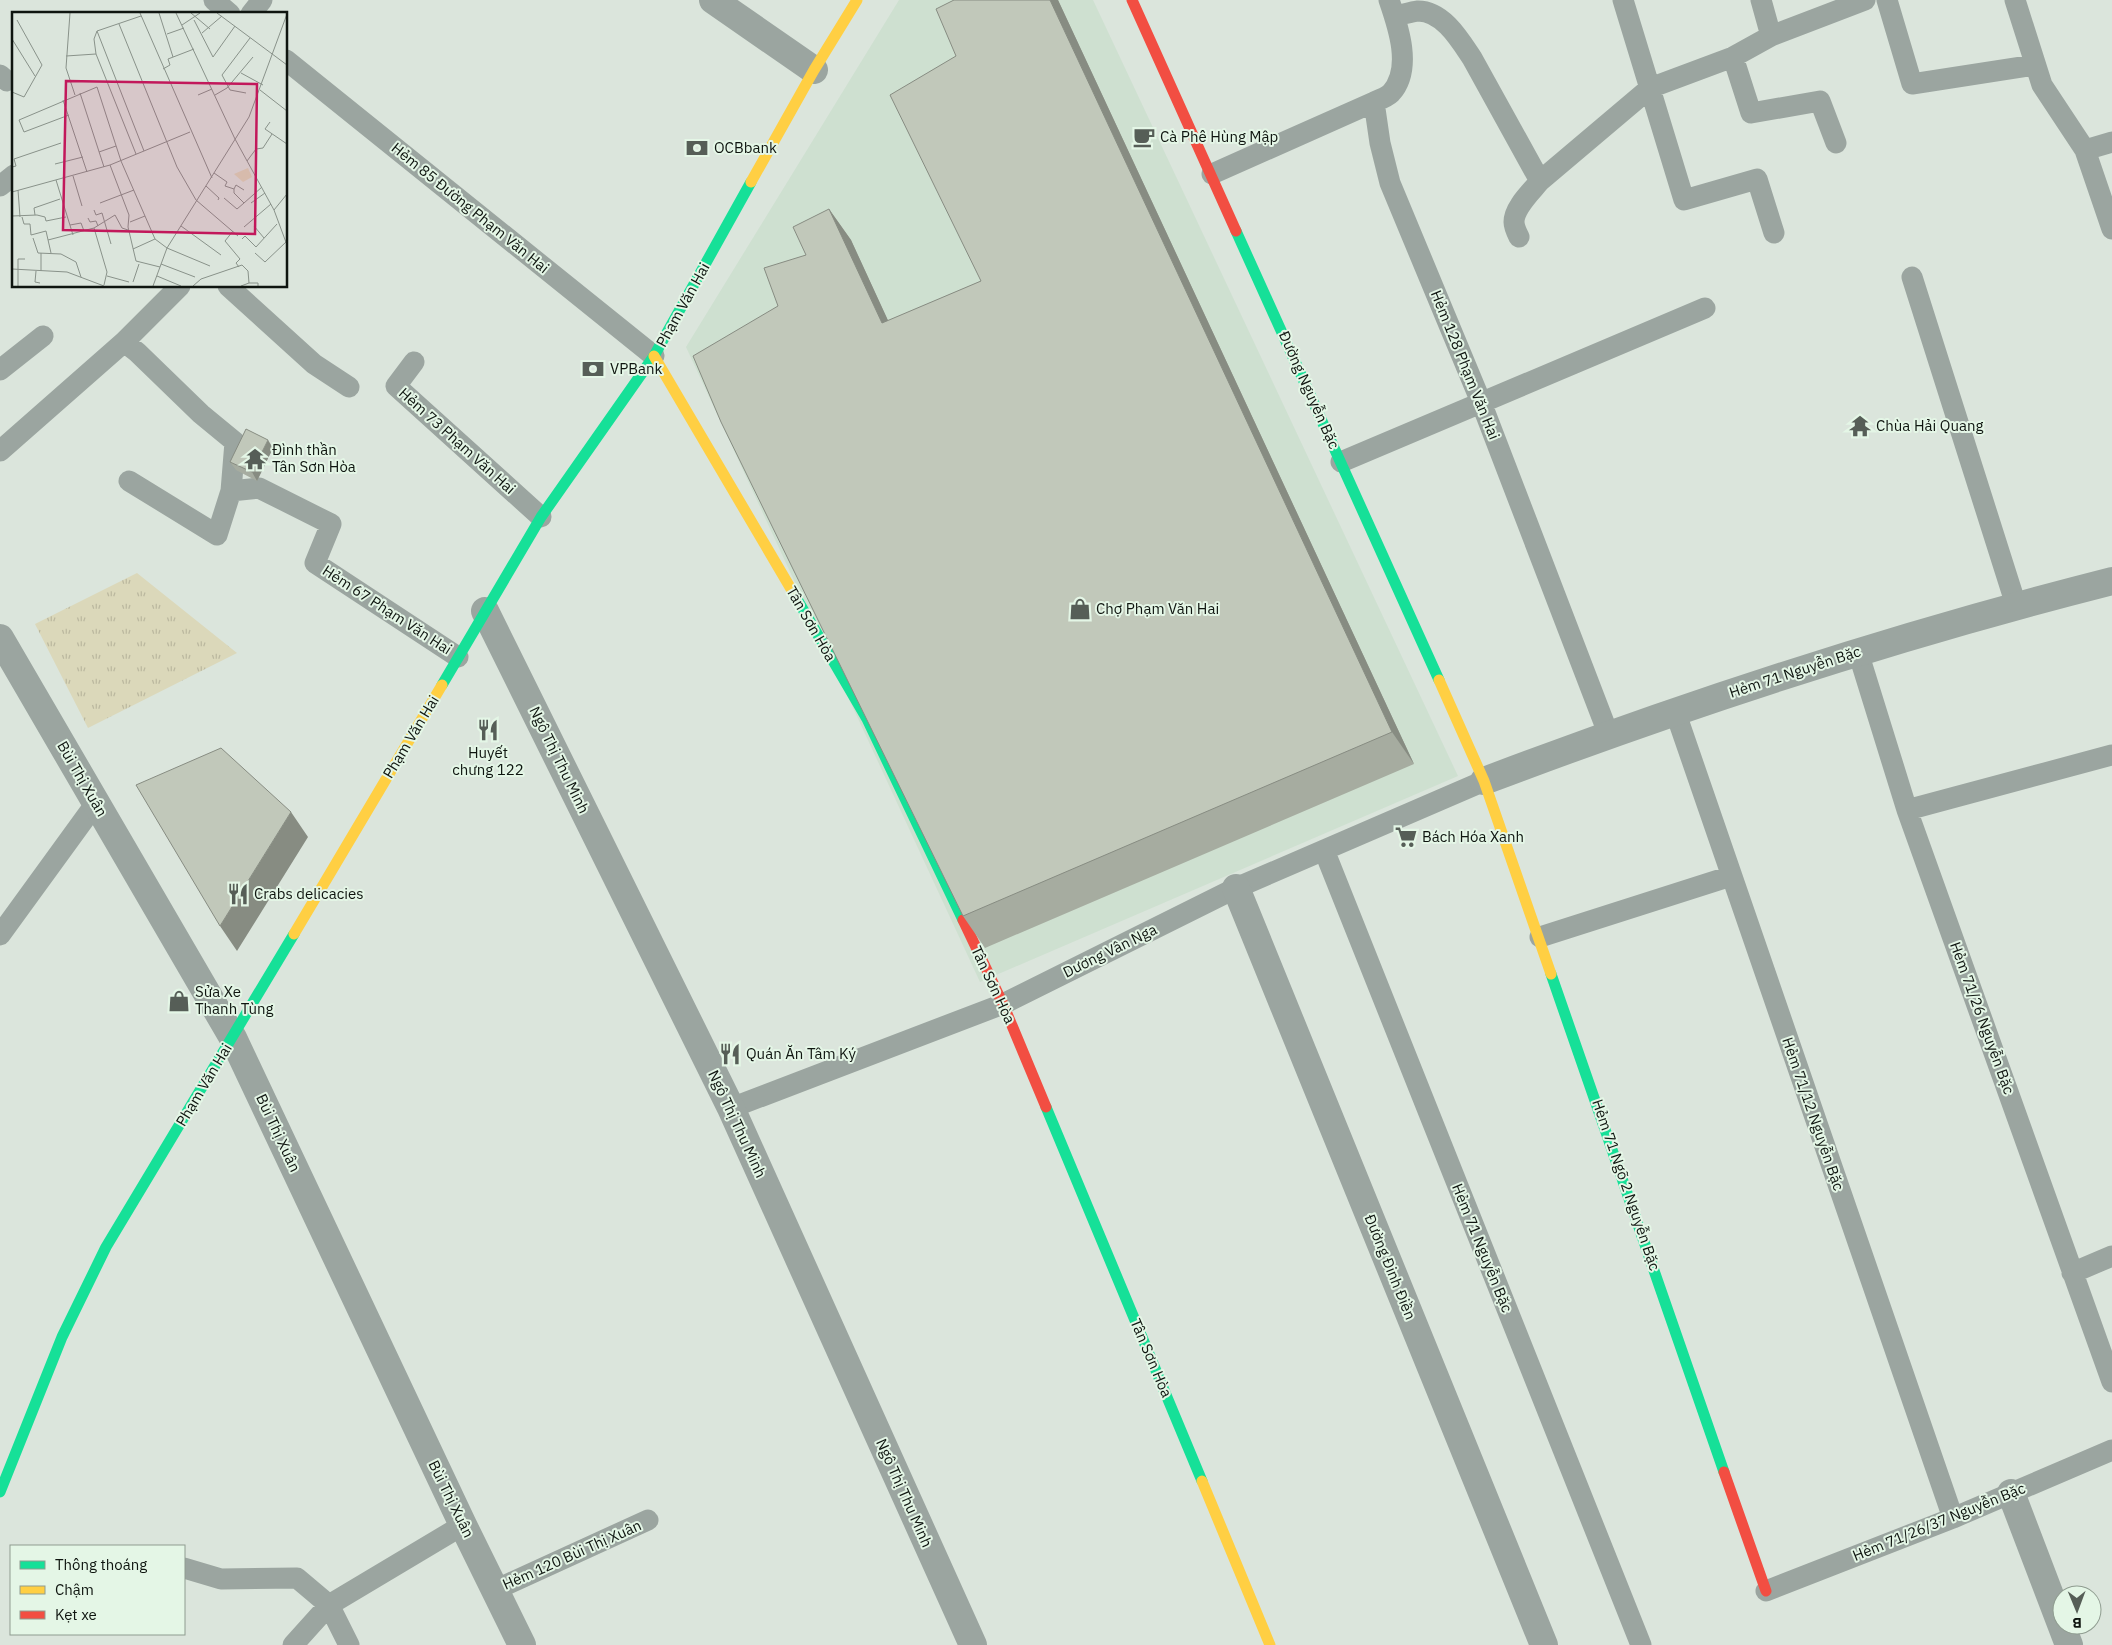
<svg xmlns="http://www.w3.org/2000/svg" width="2112" height="1645" viewBox="0 0 2112 1645" font-family="'IBM Plex Sans',sans-serif">
<style>
.built{fill:#cee0d0}
.grass{fill:url(#grass-tufts)}
.lines{fill:none;stroke-linecap:round;stroke-linejoin:round}
.lane{stroke:#9ba5a0;stroke-width:21}
.street{stroke:#9ba5a0;stroke-width:28}
.fast{stroke:#16e098;stroke-width:11}
.slow{stroke:#ffcf43;stroke-width:11}
.jam{stroke:#f24e42;stroke-width:11}
.wall{fill:#a6aca0}
.shaded-wall{fill:#878c82}
.building{fill:#c1c8ba;stroke:#878c82}
.labels{text-anchor:middle;stroke-width:4;stroke-linejoin:round;paint-order:stroke}
.poi-label{font-size:15px;fill:#0f1510;stroke:#e4f6e6;text-anchor:start}
.street-label{font-size:15px;fill:#0f1510;stroke:#e4f6e6}
.inset-road{fill:none;stroke:#89928a;stroke-width:1}
.view{fill:#c2185b;fill-opacity:0.15;stroke:#c2185b;stroke-width:2.5}
.inset-edge{fill:none;stroke:#0f1510;stroke-width:2.5}
</style>
<defs>
<pattern id="grass-tufts" width="24" height="20" patternUnits="userSpaceOnUse" patternTransform="scale(1.25)"><rect width="24" height="20" fill="#dbd8ba"/><path d="M3 7l-1-3M5 7V3M7 7l1-3M15 17l-1-3M17 17v-4M19 17l1-3" fill="none" stroke="#bbb89f"/></pattern>
</defs>
<rect width="100%" height="100%" fill="#dbe5dc"/>
<!-- built -->
<path class="built" d="M899 0H1093L1458 776 980 982 686 347Z"/>
<!-- grass -->
<path class="grass" d="M137 573 237 653 88 728 35 624Z"/>
<g class="lines">
<!-- lane -->
<path class="lane" d="M214 0 230 14
M1389 0C1398 26 1413 69 1391 93 1387 97 1379 100 1374 102L1380 143 1390 183 1481 402 1608 733
M1623 0 1684 200 1757 179 1774 233
M1761 0 1771 36
M1887 0 1912 84 2035 65
M2015 0 2042 85 2085 150 2112 229
M251 14 262 0
M1395 16C1402 15 1410 12 1418 11 1443 11 1460 40 1472 58L1540 181 1650 88 1733 57 1771 36 1865 0
M1733 57 1751 113 1820 101 1836 143
M286 60 654 356
M0 75 7 81
M2085 150 2112 142
M1212 174 1374 102
M0 186 14 175
M1519 237C1517 233 1514 227 1514 222 1514 207 1532 191 1540 181
M1912 277 2016 605
M228 286 314 364 349 387
M124 342 180 286
M414 362 396 386 541 517
M0 370 43 336
M0 451 124 342 137 352 201 414 235 442 231 491
M1341 462 1705 308
M129 481 217 535 231 491 259 488 331 524 315 563 458 657
M1858 652 1907 810 2112 1382
M1675 711 1953 1518
M1907 810 2112 755
M1324 850 1641 1645
M0 935 96 803
M1540 937 1731 876
M731 1108 1003 1004 1236 888 1484 781
M2072 1273 2112 1256
M184 1568 221 1579 297 1578 329 1605 349 1645
M495 1590 648 1520
M1766 1591 1953 1518 2112 1450
M293 1645 329 1605 463 1525"/>
<!-- street -->
<path class="street" d="M713 0 814 70
M485 611 731 1108 973 1645
M0 638 233 1038 463 1525 522 1645
M1484 781C1690 703 1899 635 2112 581
M1236 888 1544 1645
M2011 1493 2069 1645"/>
<!-- fast -->
<path class="fast" d="M1236 231 1439 680
M794 594 867 719 963 920
M442 685 541 517 654 356 751 182
M1551 974 1724 1472
M1046 1107 1202 1481
M0 1492 62 1337 106 1247 294 934"/>
<!-- slow -->
<path class="slow" d="M751 182 814 70 857 0
M654 356 794 594
M1439 680 1484 781 1551 974
M294 934 442 685
M1202 1481 1270 1645"/>
<!-- jam -->
<path class="jam" d="M1132 0 1236 231
M963 920 1003 1004 1046 1107
M1724 1472 1766 1591"/>
</g>
<!-- wall -->
<path class="wall" d="M954 0H1058L1414 764 985 948 963 916 778 306 806 255 829 209 851 240 888 321 981 281 956 56Z
M273 448 257 481 236 470 230 462Z"/>
<!-- shaded-wall -->
<path class="shaded-wall" d="M1050 0H1058L1414 764 1392 732Z
M829 209 851 240 904 355 882 323Z
M268 440 273 448 257 481 252 472Z
M291 812 308 837 237 951 220 926Z"/>
<!-- building -->
<path class="building" d="M954 0H1050L1392 732 963 916 721 422 693 356 778 306 764 268 806 255 793 227 829 209 882 323 981 281 890 95 956 56 936 9Z
M246 429 268 440 252 472 230 462Z
M221 748 291 812 220 926 136 785Z"/>
<!-- icons -->
<defs>
<g id="cafe-bare" transform="scale(1.725)"><path d="M-5.5-4.5H6V0H3Q3 3.5 0 3.5H-2.5Q-5.5 3.5-5.5 0ZM3-3.2v2h1.7v-2ZM-6 4.5H4V6H-6Z" fill="#565e57" stroke="#e4f6e6" stroke-width="2.5" paint-order="stroke"/></g>
<g id="bank-bare" transform="scale(1.725)"><path d="M-6-4H6V4H-6ZM0-2.3a2.3 2.3 0 1 0 0 4.6a2.3 2.3 0 1 0 0-4.6Z" fill="#565e57" stroke="#e4f6e6" stroke-width="2.5" paint-order="stroke"/></g>
<g id="temple-bare" transform="scale(1.725)"><path d="M0-6L5-2H3V0L6.5 2.5H4V6H1.5V3h-3V6H-4V2.5H-6.5L-3 0V-2H-5Z" fill="#565e57" stroke="#e4f6e6" stroke-width="2.5" paint-order="stroke"/></g>
<g id="shop-bare" transform="scale(1.725)"><path d="M-5-2.5h2.3a2.7 3.5 0 0 1 5.4 0H5L5.5 6h-11ZM-1.5-2.5h3a1.5 2.3 0 0 0-3 0Z" fill="#565e57" stroke="#e4f6e6" stroke-width="2.5" paint-order="stroke"/></g>
<g id="restaurant-bare" transform="scale(1.725)"><path d="M-5-6h1v4h1v-4h1v4h1v-4h1v5L-1.5 .5V6h-2V.5L-5-1ZM5-6V6H3V1.5H1.5Q1.5-4 5-6Z" fill="#565e57" stroke="#e4f6e6" stroke-width="2.5" paint-order="stroke"/></g>
<g id="supermarket-bare" transform="scale(1.725)"><path d="M-6-5.5h2.5l.6 2H6L4.5 2H-2.5L-4.4-4H-6ZM-1.5 3.2a1.3 1.3 0 1 0 .1 0ZM3 3.2a1.3 1.3 0 1 0 .1 0Z" fill="#565e57" stroke="#e4f6e6" stroke-width="2.5" paint-order="stroke"/></g>
</defs>
<g fill-rule="evenodd">
<use href="#cafe-bare" x="1144" y="137"/>
<use href="#bank-bare" x="697" y="148"/>
<use href="#bank-bare" x="593" y="369"/>
<use href="#temple-bare" x="1860" y="426"/>
<use href="#temple-bare" x="255" y="459"/>
<use href="#shop-bare" x="1080" y="609"/>
<use href="#restaurant-bare" x="488" y="730"/>
<use href="#supermarket-bare" x="1406" y="837"/>
<use href="#restaurant-bare" x="238" y="894"/>
<use href="#shop-bare" x="179" y="1001"/>
<use href="#restaurant-bare" x="730" y="1054"/>
</g>
<g class="labels">
<!-- poi labels -->
<g class="poi-label">
<text x="1160" y="142">Cà Phê Hùng Mập</text>
<text x="714" y="153">OCBbank</text>
<text x="610" y="374">VPBank</text>
<text x="1876" y="431">Chùa Hải Quang</text>
<text x="272" y="455">Đình thần<tspan x="272" dy="17">Tân Sơn Hòa</tspan></text>
<text x="1096" y="614">Chợ Phạm Văn Hai</text>
<text x="488" y="758" text-anchor="middle">Huyết<tspan x="488" dy="17">chưng 122</tspan></text>
<text x="1422" y="842">Bách Hóa Xanh</text>
<text x="254" y="899">Crabs delicacies</text>
<text x="195" y="997">Sửa Xe<tspan x="195" dy="17">Thanh Tùng</tspan></text>
<text x="746" y="1059">Quán Ăn Tâm Ký</text>
</g>
<!-- street labels -->
<g class="street-label">
<text transform="translate(470 208) rotate(39)" y="5">Hẻm 85 Đường Phạm Văn Hai</text>
<text transform="translate(683 305) rotate(-61)" y="5">Phạm Văn Hai</text>
<text transform="translate(1465 365) rotate(68)" y="5">Hẻm 128 Phạm Văn Hai</text>
<text transform="translate(1309 390) rotate(66)" y="5">Đường Nguyễn Bặc</text>
<text transform="translate(457 441) rotate(42)" y="5">Hẻm 73 Phạm Văn Hai</text>
<text transform="translate(387 610) rotate(33)" y="5">Hẻm 67 Phạm Văn Hai</text>
<text transform="translate(811 624) rotate(60)" y="5">Tân Sơn Hòa</text>
<text transform="translate(1795 672) rotate(-18)" y="5">Hẻm 71 Nguyễn Bặc</text>
<text transform="translate(411 737) rotate(-59)" y="5">Phạm Văn Hai</text>
<text transform="translate(559 760) rotate(64)" y="5">Ngô Thị Thu Minh</text>
<text transform="translate(82 779) rotate(60)" y="5">Bùi Thị Xuân</text>
<text transform="translate(1110 951) rotate(-26)" y="5">Dương Vân Nga</text>
<text transform="translate(993 985) rotate(65)" y="5">Tân Sơn Hòa</text>
<text transform="translate(1982 1018) rotate(70)" y="5">Hẻm 71/26 Nguyễn Bặc</text>
<text transform="translate(204 1085) rotate(-59)" y="5">Phạm Văn Hai</text>
<text transform="translate(1813 1114) rotate(71)" y="5">Hẻm 71/12 Nguyễn Bặc</text>
<text transform="translate(737 1124) rotate(65)" y="5">Ngô Thị Thu Minh</text>
<text transform="translate(278 1133) rotate(65)" y="5">Bùi Thị Xuân</text>
<text transform="translate(1626 1185) rotate(71)" y="5">Hẻm 71 Ngõ 2 Nguyễn Bặc</text>
<text transform="translate(1482 1248) rotate(68)" y="5">Hẻm 71 Nguyễn Bặc</text>
<text transform="translate(1390 1267) rotate(68)" y="5">Đường Đinh Điền</text>
<text transform="translate(1151 1358) rotate(67)" y="5">Tân Sơn Hòa</text>
<text transform="translate(904 1493) rotate(66)" y="5">Ngô Thị Thu Minh</text>
<text transform="translate(451 1499) rotate(64)" y="5">Bùi Thị Xuân</text>
<text transform="translate(1939 1522) rotate(-22)" y="5">Hẻm 71/26/37 Nguyễn Bặc</text>
<text transform="translate(572 1555) rotate(-24)" y="5">Hẻm 120 Bùi Thị Xuân</text>
</g>
</g>
<!-- overview -->
<g transform="translate(12 12)">
<rect width="275" height="275" fill="#dbe5dc"/>
<path d="M236 156 240 165 231 170 222 162Z" fill="#dbd8ba"/>
<path class="inset-road" d="M58 1 54 56 63 83M128 1 200 166M147 1 161 45M164 1 223 127 262 198 275 233M179 1 198 17M205 1 275 53M182 8 201 45 223 14M107 12 165 155 184 188 226 224M170 13 188 1M85 19 82 27 84 42 124 142M85 19 132 139M85 19 129 4M190 21 210 4M155 22 172 16M0 27 23 64M54 44 84 42M151 57 158 53 156 47 182 37M229 61 251 73M248 78 275 99M0 80 12 85 30 53 5 8M68 81 92 155M234 81 218 78 210 63 238 26M186 83 200 77M203 83 215 76 241 45M51 88 75 160M57 103 12 120 7 108 85 75 109 149 143 227 155 236 198 254M258 110 253 117 275 132M87 140 104 134M235 149 244 137 251 136 260 122M43 152 71 145M98 153 117 203 116 215 124 249 148 255M0 155 4 154 2 147 49 131M202 161 215 170 213 174 222 177 224 173 232 178M61 164 70 194M44 168 61 223M194 174 207 186 206 188M222 177V181L232 191 250 175M6 178 8 205M0 180 98 153 178 120M212 186 225 197 232 191M88 191 122 178M239 191 253 181M82 198 84 203 90 201 99 232M262 198 275 182M23 203 22 196 48 187M0 204 25 203 33 205 34 209 54 205M10 205 12 212H18L19 223 34 219 39 241M76 206 78 210 84 209 86 214M118 210 133 204M58 213 69 211 72 219M169 214 209 243M242 214 252 226M232 215 259 192M82 216 95 260 92 273M221 219 213 229 228 247 224 251 227 255M21 226 26 241 49 242 64 250 69 265M230 227 233 224 244 235 265 212M36 228 82 216 103 203 110 216 116 218M121 237 143 227M29 241V259M243 241 253 250 274 230M149 252 183 265M0 257 55 260 92 274M24 259 23 270 28 271M95 264 117 270M145 264 169 274M121 270 127 252M6 274V247H13M141 274 155 236 237 105 275 2M181 274 189 267 230 253 236 259 237 271M229 274 237 271H246V274"/>
<path class="view" d="M54 69 245 72 243 222 51 218Z"/>
<rect width="275" height="275" class="inset-edge"/>
</g>
<!-- legend -->
<rect x="10" y="1545" width="175" height="90" fill="#e4f6e6" stroke="#8f9c90"/>
<rect x="20" y="1561" width="25" height="8" fill="#16e098" stroke="#8f9c90"/>
<text x="55" y="1570" font-size="15" fill="#0f1510">Thông thoáng</text>
<rect x="20" y="1586" width="25" height="8" fill="#ffcf43" stroke="#8f9c90"/>
<text x="55" y="1595" font-size="15" fill="#0f1510">Chậm</text>
<rect x="20" y="1611" width="25" height="8" fill="#f24e42" stroke="#8f9c90"/>
<text x="55" y="1620" font-size="15" fill="#0f1510">Kẹt xe</text>
<!-- north arrow -->
<g transform="translate(2077 1610) rotate(179)"><circle r="24" fill="#e4f6e6" stroke="#8f9c90"/>
<path d="M0-4L9 19L0 12L-9 19Z" fill="#565e57"/>
<text y="-8" font-size="14" font-weight="bold" text-anchor="middle" fill="#0f1510">B</text>
</g>
</svg>
